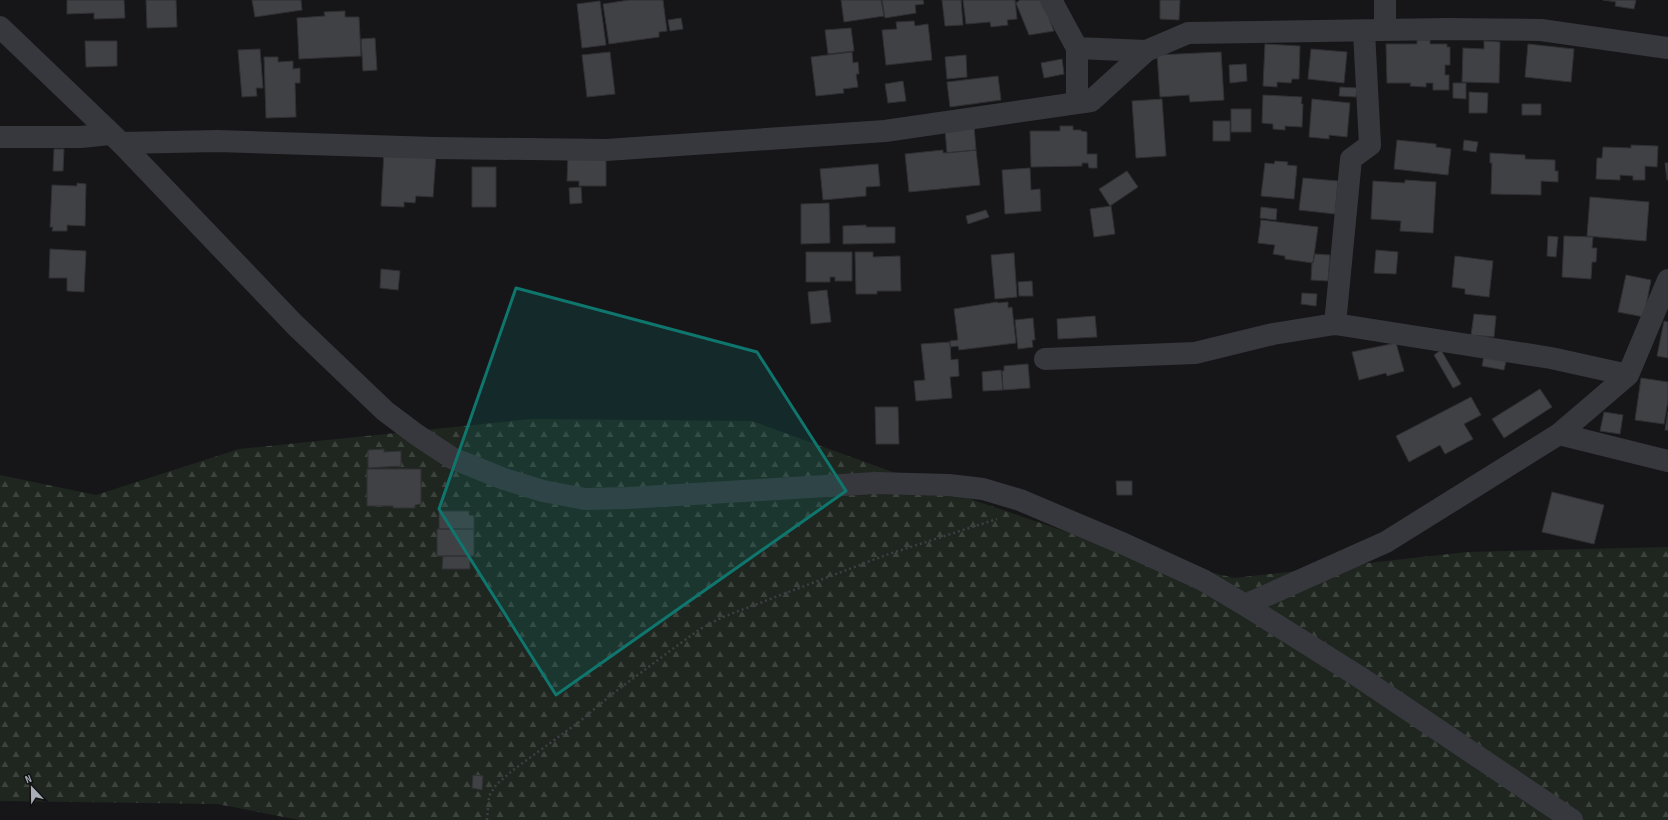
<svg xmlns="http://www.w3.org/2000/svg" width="1668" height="820" viewBox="0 0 1668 820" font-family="'Sofia Sans Condensed',sans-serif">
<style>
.forest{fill:url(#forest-firs)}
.building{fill:#404145;stroke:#303034}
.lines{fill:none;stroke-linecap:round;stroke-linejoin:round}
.path{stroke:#3d3f44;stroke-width:2.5;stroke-dasharray:2 3;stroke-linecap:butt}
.minor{stroke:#37383d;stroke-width:22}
.tertiary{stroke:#37383d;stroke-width:22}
.marked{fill:#0f766e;fill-opacity:0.2;stroke:#0f766e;stroke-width:3;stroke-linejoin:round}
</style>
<defs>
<pattern id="forest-firs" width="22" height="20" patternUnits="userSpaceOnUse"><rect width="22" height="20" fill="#1e261f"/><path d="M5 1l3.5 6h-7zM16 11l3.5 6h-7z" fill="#3c433d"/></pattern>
</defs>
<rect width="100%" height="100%" fill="#161618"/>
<!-- forest -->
<path class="forest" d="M531 419 752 421 912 479 1114 548 1234 578 1467 552 1668 547V820H299L217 804 0 801V475L96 495 239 449Z"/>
<!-- building -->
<path class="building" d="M67 0H124L125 18 94 19V13L67 14Z
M146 0H176L177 27 147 28Z
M252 0H301L302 10 255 17Z
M629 0H663L667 31 659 32V37L609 44 603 4Z
M841 0H881L884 16 844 22Z
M882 0H923L924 4 915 5 916 13 885 18Z
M942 0H961L963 25 945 26Z
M963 0H1015L1017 19 1007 20 1008 25 991 27 990 22 966 24Z
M1020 0H1042L1054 31 1029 35 1016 3Z
M1160 0H1180L1179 20 1160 19Z
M1603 0H1636L1634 9 1615 6 1616 2Z
M600 1 606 45 582 48 577 4Z
M345 11V17H359L361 56 299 59 297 18 325 16 324 12Z
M681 18 683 29 670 31 668 20Z
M914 21 915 26 928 24 932 60 886 65 882 30 897 29 896 22Z
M851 28 854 51 828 54 825 30Z
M375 38 377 70 363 71 361 39Z
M1417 40H1430V44H1447V47H1450V65H1445V75H1449V90H1433V83H1426V87L1410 86 1411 83H1387L1386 44H1417Z
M85 41H117V66L86 67Z
M1484 41 1500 42 1499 83 1462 82 1463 48 1484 49Z
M1265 44 1300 46 1299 79H1292L1291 83 1277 82V87L1263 86Z
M1528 44 1574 49 1571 82 1525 77Z
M260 49 263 88H256L257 96 242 97 238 50Z
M1311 49 1347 52 1344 83 1308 79Z
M610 52 615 94 587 97 582 55Z
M852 52 853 63 858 62 859 74H856L858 87 843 89 844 93 816 96 811 57Z
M1221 52 1224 100 1190 102 1189 95 1160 97 1157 55Z
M966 55 967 77 947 79 945 57Z
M264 57H278V62L293 61V69L300 68V83H295L296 117 266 118Z
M1062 59 1064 74 1044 78 1041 63Z
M1246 64 1247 81 1230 83 1229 65Z
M998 76 1001 100 950 107 947 82Z
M903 81 906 101 888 103 885 84Z
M1453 83H1466V99L1453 98Z
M1340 87 1357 88 1356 97 1339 96Z
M1469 92 1488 93 1487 113H1469Z
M1263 95 1302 97 1301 104H1303L1302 127 1285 126V130L1273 129V124L1262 123Z
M1162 99 1166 156 1136 158 1132 101Z
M1312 99 1350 103 1347 137 1329 135V139L1309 137Z
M1522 104H1541V115H1522Z
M1231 109H1251V132H1231Z
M1213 121H1230V141H1213Z
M974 126 976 150 947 153 945 129Z
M1060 126H1073V130H1081V131L1087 132V154H1097V168H1089L1088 163H1082V166L1031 167 1030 131H1060Z
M1397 140 1436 144V147L1451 149 1448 175 1394 169Z
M1464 140 1478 142 1476 152 1463 150Z
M1631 145 1658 146 1657 167 1645 166V180H1633V176L1620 175V180L1596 179 1597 158H1602L1603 147 1631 148Z
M54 149H64L63 171H53Z
M943 150V153L976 150 980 185 909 192 905 154Z
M384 152 436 155 433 197 416 196 415 203 404 202V207L381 206Z
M1490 153 1525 155V159L1555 160V171H1558V182L1541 181V195L1491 194 1492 163H1490Z
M568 155 606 156V186H579V181H567Z
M1275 161 1288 162 1287 165 1297 166 1294 199 1261 196 1265 163 1274 164Z
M1665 163H1668V180H1667Z
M878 164 880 186 866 187V196L823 200 820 169Z
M472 167H496V207H472Z
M1030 168 1031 190 1040 189 1041 211 1005 214 1002 170Z
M1127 171 1138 187 1110 206 1099 189Z
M1303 178 1338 181 1335 214 1299 210Z
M1405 180 1436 182 1433 233 1400 231 1401 221 1371 219 1373 181 1405 183Z
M77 183 86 184 85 226 67 225V231H52L53 227H50L52 185 77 186Z
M581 187 582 203 570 204 569 188Z
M1590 197 1649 202 1646 241 1587 236Z
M829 203 830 243 801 244V204Z
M1111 206 1115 234 1094 237 1090 209Z
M1261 207 1277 209 1276 220 1260 218Z
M986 210 989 217 968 224 966 216Z
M1261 220 1318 227 1313 263 1285 259V256L1273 254 1275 245 1258 243Z
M866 225V227H895V243L843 244V226Z
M1548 236 1558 237 1556 257 1547 256Z
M1564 236 1593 237 1592 248H1597L1596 262H1592L1591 279 1562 277Z
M50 249 86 251 84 292 67 291V278H49Z
M1376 250 1398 252 1396 274 1374 273Z
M806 252H852V281H835V277H830V282H806Z
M855 252H873V257L900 256 901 291H877V294H856Z
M1014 253 1017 297 995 299 991 255Z
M1315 254 1330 255 1328 281 1311 280 1312 262 1313 263Z
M1455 256 1493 261 1489 297 1465 294V289L1452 287Z
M381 269 400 271 398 290 380 288Z
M1626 275 1651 280 1644 317 1618 312Z
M1032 281 1033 296H1019L1018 282Z
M827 290 831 322 811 324 808 292Z
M1302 293 1317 294 1316 306 1301 304Z
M997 302 998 303 1008 302V308L1012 307 1016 343 959 350 958 346 950 347V341L958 340 954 309Z
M1474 314 1496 316 1494 337 1471 335Z
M1095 316 1097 337 1058 339 1057 319Z
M1033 318 1035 340H1032L1033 347 1018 349 1015 320Z
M1664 321 1668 322V358L1657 356Z
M950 342 951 360 958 359 959 376 950 377 952 398 916 401 914 381 925 380 921 344Z
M1396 343 1404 371 1387 376 1386 373 1359 380 1352 352Z
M1441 350 1461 384 1453 388 1434 355Z
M1484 356 1506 361 1504 370 1482 366Z
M1028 364 1030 388 1003 390 1002 371H1004V366Z
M1001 370 1003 390 983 391 982 372Z
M1641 378 1668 382V401L1664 424 1635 420Z
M1540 389 1552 407 1504 438 1492 419Z
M1471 397 1481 415 1464 424 1473 439 1445 454 1440 445 1409 462 1396 436Z
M875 407H898L899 444H876Z
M1604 412 1623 415 1620 434 1600 431Z
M1668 412V430H1665Z
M384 449V452L401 451V466L368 468V450Z
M367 469H421V504L415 505V508H393V506H367Z
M1116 481H1132V495H1117Z
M1552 492 1604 505 1594 544 1542 532Z
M439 511H469V515L474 516V529H439Z
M437 529H474V556H437Z
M443 556H470V569H442Z
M473 775 483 776 482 790 472 788Z"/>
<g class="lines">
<!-- path -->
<path class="path" d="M487 820 489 796 496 785 513 770 579 722 611 695 674 648 700 629 723 617 886 555 997 519"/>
<!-- minor -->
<path class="minor" d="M1051 0 1077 48V103
M1385 30V0
M1077 48 1146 51
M0 137H81L110 134
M121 143 217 141 434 148 606 150 885 131 1091 101 1146 51 1188 33 1446 29 1541 30 1668 48
M1668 280 1628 375 1559 434 1668 461
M1335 324 1351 159 1370 145 1364 32
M1045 359 1195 353 1273 334 1335 324 1551 358 1628 375
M1245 605 1386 542 1559 434"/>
<!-- tertiary -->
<path class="tertiary" d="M0 27 121 143 295 325 385 411 417 435 452 458 504 479 543 491 585 499 628 498 875 483 949 485 983 489 1020 500 1124 544 1203 580 1245 605 1358 676 1572 820"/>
</g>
<!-- marked area -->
<path class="marked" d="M516 288 757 352 846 491 556 695 439 509Z"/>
<!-- north arrow -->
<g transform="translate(32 788) rotate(338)" stroke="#111113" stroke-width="3" paint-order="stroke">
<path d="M0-3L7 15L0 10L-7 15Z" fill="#a8adb8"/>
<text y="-6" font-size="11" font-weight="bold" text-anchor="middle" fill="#a8adb8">N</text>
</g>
</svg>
